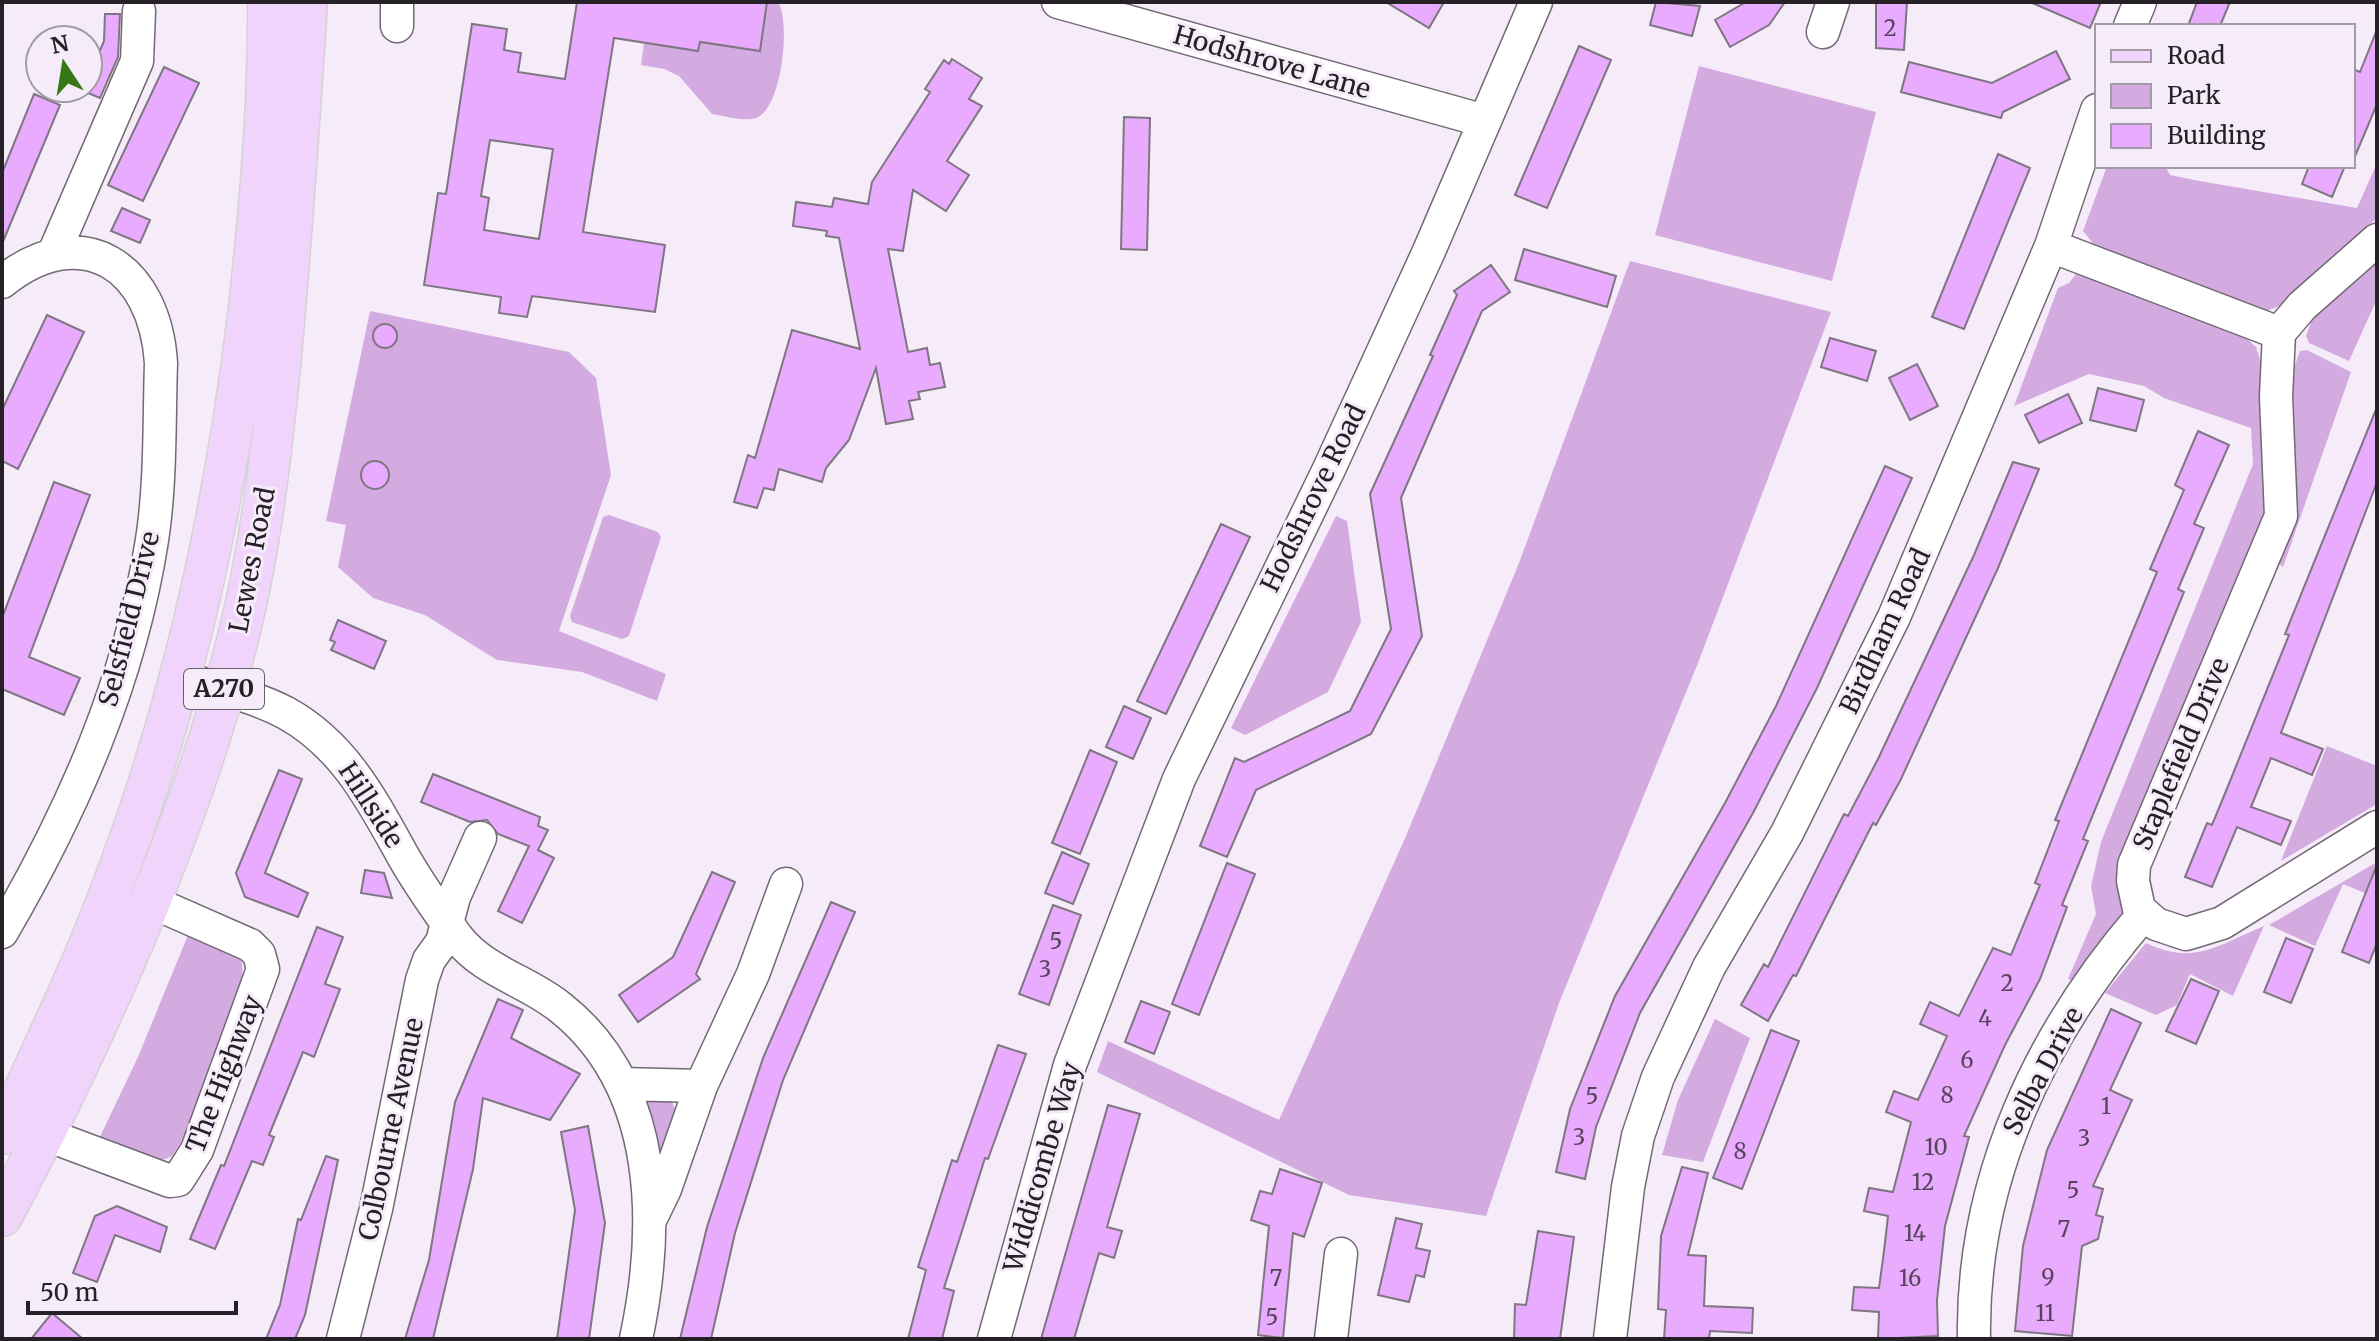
<svg xmlns="http://www.w3.org/2000/svg" width="2379" height="1341" viewBox="0 0 2379 1341" font-family="Merriweather,serif">
<style>
.green{fill:#d3abe0}
.building{fill:#e9abfd;stroke:#7e7681;stroke-width:2;fill-rule:evenodd}
.lines{fill:none;stroke-linecap:round;stroke-linejoin:round}
.minor-casing{stroke:#726974;stroke-width:35}
.major-casing{stroke:#d3d3d4;stroke-width:43}
.minor{stroke:#fff;stroke-width:32}
.major{stroke:#f1d4fb;stroke-width:40}
.labels{text-anchor:middle;stroke-width:6;stroke-linejoin:round;paint-order:stroke}
.number-label{font-size:22px;fill:#56445c}
.shield{fill:#f6ecf9;stroke:#645e65;stroke-width:2}
.shield-label{font-size:24px;font-weight:bold;fill:#252126}
.street-label{font-size:26px;fill:#252126;stroke:#f6ecf9}
</style>
<rect width="100%" height="100%" fill="#f6ecf9"/>
<!-- green -->
<path class="green" d="M767 2H778C791 22 782 109 756 118 744 122 725 116 712 114L679 76 664 69 641 65 644 43 698 51 700 42 760 50Z
M1699 66 1876 112 1832 281 1655 235Z
M2377 163V218L2285 304 2263 312 2095 246 2083 231 2107 166H2165L2170 175 2194 180 2357 208Z
M2377 253V299L2349 361 2309 343 2306 336 2311 322 2307 320Z
M1630 261 1831 312 1698 663 1559 1003 1486 1216 1349 1195 1097 1072 1108 1041 1279 1120 1406 836 1519 563Z
M2076 274H2086L2246 338 2256 347 2262 366 2295 365 2300 351 2307 350 2351 372 2283 567 2256 545 2131 917 2081 984 2068 979 2096 914 2091 886 2101 842 2253 464 2251 428 2164 398 2144 386 2089 374 2014 406 2058 288 2069 283Z
M370 311 569 352 596 378 611 475 559 631 666 674 657 701 582 672 497 660 425 615 373 598 338 567 346 525 326 521Z
M609 515 658 532 661 537 629 636 622 639 572 622 570 616 603 517Z
M1336 516 1347 521 1361 622 1328 692 1245 735 1231 728Z
M2327 746 2377 766V804L2281 861Z
M2377 862V898L2343 884 2315 946 2269 925Z
M2264 926 2233 996 2190 974 2177 1005 2156 1015 2105 993 2146 943C2194 966 2218 945 2264 926Z
M188 935 239 957C258 979 197 1106 185 1136L172 1156 158 1162 97 1143 138 1057Z
M1715 1019 1750 1038 1703 1162 1662 1155 1678 1100Z
M648 1100H671L675 1109 661 1167 645 1104Z"/>
<!-- building -->
<path class="building" d="M577 2H767L760 51 700 42 698 51 614 38 583 232 665 245 655 312 532 296 527 317 499 313 501 297 424 285 438 193 446 194 472 24 507 29 504 50 521 53 518 72 565 79ZM490 140 553 149 539 239 484 230 489 198 481 196Z
M1386 2H1444L1429 28Z
M1656 2 1700 6 1692 36 1650 25Z
M1746 2H1785L1769 25 1730 47 1715 20Z
M1876 2H1907L1904 50 1876 48Z
M2030 2H2101L2090 28Z
M2197 2H2230L2220 26H2188Z
M105 14H120L118 57 100 98 83 91 88 88V79L104 41Z
M2376 32 2377 104 2353 161V69L2360 72Z
M1579 46 1611 60 1547 208 1515 195Z
M2056 51 2070 79 2003 112 2001 118 1901 92 1909 62 1992 83Z
M952 59 982 78 969 99 982 106 947 161 969 175 946 211 913 190 903 251 888 249 908 352 927 348 930 365 940 363 945 387 918 392 920 399 909 401 913 419 886 424 876 368 849 440 826 468 822 482 779 469 774 490 764 488 757 508 734 502 748 455 755 458 792 330 860 349 839 238 826 236 827 231 793 226 796 202 832 207 834 198 868 204 872 182 930 92 925 89 944 60 949 64Z
M164 67 199 83 143 201 108 185Z
M34 94 60 105 2 244V173Z
M1124 117 1150 118 1147 250 1121 249Z
M1998 154 2030 168 1964 329 1932 317Z
M2309 166H2345L2332 197 2302 184Z
M122 208 150 220 140 243 111 231Z
M1524 249 1616 276 1607 307 1515 280Z
M1491 265 1510 292 1482 311 1401 498 1422 636 1371 734 1256 790 1227 857 1200 846 1235 758 1244 762 1350 711 1391 629 1370 494 1433 356 1430 355 1457 295 1454 291Z
M47 315 84 332 18 469 2 461V410Z
M373 336a12 12 0 1 1 24 0a12 12 0 1 1-24 0Z
M1830 338 1876 351 1867 381 1821 367Z
M1917 364 1938 406 1910 420 1889 378Z
M2098 388 2144 400 2136 431 2090 420Z
M2068 394 2082 423 2039 443 2025 415Z
M2377 407V482L2281 733 2323 749 2312 775 2271 758 2251 807 2291 821 2281 845 2237 827 2212 887 2185 877 2207 823 2212 825 2226 791 2289 635 2285 634Z
M2198 431 2229 445 2194 524 2204 528 2178 589 2184 592 2083 839 2088 841 2062 905 2067 907 2040 979 2005 1045 1964 1136 1969 1137 1945 1226 1937 1300 1938 1336 1878 1339 1879 1312 1852 1310 1854 1287 1879 1288 1884 1251 1888 1216 1864 1211 1869 1188 1893 1192 1911 1122 1886 1112 1894 1091 1918 1100 1947 1036 1920 1024 1930 1002 1959 1016 1993 948 2011 955 2040 885 2035 883 2059 821 2055 820 2157 572 2150 569 2184 490 2175 485Z
M361 475a14 14 0 1 1 28 0a14 14 0 1 1-28 0Z
M2013 462 2039 469 1998 568 1901 779 1876 825 1873 823 1796 976 1793 975 1768 1021 1741 1005 1764 964 1768 967 1844 814 1848 816 1878 759 1974 555Z
M1885 466 1912 478 1817 688 1753 813 1640 1013 1596 1127 1585 1179 1556 1172 1570 1109 1615 996 1725 803 1776 706Z
M54 482 90 495 29 657 80 678 64 715 2 689V618Z
M1221 524 1250 537 1166 714 1137 701Z
M338 620 386 641 374 669 331 650 335 642 330 640Z
M1124 706 1151 718 1133 759 1106 747Z
M1090 750 1117 762 1080 854 1052 843Z
M279 770 302 779 265 873 308 893 298 917 245 897 236 873Z
M433 774 540 817 538 826 548 830 538 850 554 858 522 923 498 911 529 846 498 834 487 820 470 822 421 802Z
M1062 852 1089 864 1073 904 1045 893Z
M1227 863 1255 874 1199 1015 1172 1004Z
M2376 867 2377 943 2369 963 2342 952Z
M365 870 384 873 392 898 361 893Z
M712 872 735 882 696 974 700 979 638 1022 619 995 673 957Z
M831 902 855 912 783 1080 735 1233 711 1339H680L707 1227 763 1058Z
M1053 905 1081 915 1049 1005 1019 994Z
M317 927 343 937 325 984 340 989 314 1057 303 1052 269 1135 274 1137 263 1165 252 1161 215 1249 190 1239 221 1165 224 1166Z
M2286 938 2313 949 2291 1003 2264 992Z
M2191 979 2219 991 2196 1044 2166 1031Z
M498 999 523 1010 511 1038 580 1074 550 1120 483 1098 473 1169 433 1339H405L429 1260 455 1102Z
M1141 1001 1170 1012 1154 1054 1125 1042Z
M2111 1009 2141 1023 2110 1090 2132 1100 2093 1186 2103 1189 2096 1215 2103 1217 2098 1239 2082 1246 2072 1336 2015 1331 2023 1246 2047 1150Z
M1771 1030 1799 1041 1742 1189 1713 1178Z
M998 1045 1026 1054 988 1159 985 1158 944 1288 954 1291 942 1339H908L926 1270 918 1267 952 1160 957 1162Z
M1108 1105 1140 1114 1107 1227 1122 1231 1114 1258 1099 1253 1074 1339H1041Z
M588 1126 605 1223 589 1339H557L575 1210 561 1132Z
M326 1156 338 1160 305 1315 295 1339H266L280 1305 298 1219 301 1220Z
M1682 1167 1708 1173 1688 1255 1706 1256 1704 1306 1753 1308 1752 1333 1710 1331 1709 1339H1664L1666 1310 1658 1309 1661 1236Z
M1280 1169 1322 1183 1304 1237 1293 1233 1283 1338 1258 1335 1269 1226 1251 1220 1260 1191 1272 1194Z
M117 1206 167 1227 160 1252 115 1235 97 1282 73 1273 95 1216Z
M1396 1218 1422 1224 1416 1248 1430 1251 1424 1277 1416 1275 1409 1302 1378 1295Z
M1538 1231 1574 1237 1560 1339H1514L1515 1304 1526 1305Z
M52 1313 83 1339H31Z"/>
<g class="lines">
<!-- minor casing -->
<g class="minor-casing">
<path id="minor" d="M1058 2 1485 121
M397 26V2
M2130 26 2140 2
M1823 32 1833 2
M2377 240 2302 306 2279 333 2276 397 2281 516 2134 865 2133 881 2139 909 2156 924 2186 934 2222 923 2377 827
M2051 246 2279 333
M54 253 137 61 139 11
M2 282C83 217 155 267 161 363 159 421 161 482 152 540 130 681 73 810 2 932
M182 678C217 688 254 696 286 713 344 745 372 800 403 856 419 884 438 911 457 937 485 973 527 980 561 1008 660 1087 660 1226 636 1339
M622 1084 701 1086
M23 1126 170 1181 178 1180 197 1150 263 969 259 954 250 945 152 902
M651 1218 665 1189 701 1086 753 974 786 884
M343 1339 376 1209 422 980 429 960 442 942 454 897 480 838
M994 1339 1070 1065 1179 779 1329 469 1429 251 1536 2
M1331 1339 1341 1254
M1610 1339 1628 1187 1638 1136 1658 1077 1709 967 1787 833 1894 617 2051 246 2097 110
M1974 1339C1971 1180 2040 1034 2143 915"/>
</g>
<!-- major casing -->
<g class="major-casing">
<path id="major" d="M2 1134C22 1099 37 1061 54 1025 160 798 218 564 248 316 260 211 269 107 268 2
M2 1216C97 1036 190 832 239 634 260 550 270 463 279 376 291 252 299 127 307 2"/>
</g>
<!-- minor -->
<use href="#minor" class="minor"/>
<!-- major -->
<use href="#major" class="major"/>
</g>
<g class="labels">
<!-- number labels -->
<g class="number-label">
<text x="1890" y="36">2</text>
<text x="1056" y="949">5</text>
<text x="1045" y="977">3</text>
<text x="2007" y="991">2</text>
<text x="1985" y="1026">4</text>
<text x="1967" y="1068">6</text>
<text x="1947" y="1103">8</text>
<text x="1592" y="1104">5</text>
<text x="2106" y="1114">1</text>
<text x="1579" y="1145">3</text>
<text x="2084" y="1146">3</text>
<text x="1936" y="1155">10</text>
<text x="1740" y="1159">8</text>
<text x="1923" y="1190">12</text>
<text x="2073" y="1198">5</text>
<text x="2064" y="1237">7</text>
<text x="1915" y="1241">14</text>
<text x="2048" y="1285">9</text>
<text x="1276" y="1286">7</text>
<text x="1910" y="1286">16</text>
<text x="2045" y="1321">11</text>
<text x="1272" y="1325">5</text>
</g>
<!-- shield labels -->
<rect class="shield" x="184" y="669" width="80" height="40" rx="6"/>
<g class="shield-label">
<text x="224" y="697">A270</text>
</g>
<!-- street labels -->
<g class="street-label">
<text transform="translate(1272 62) rotate(16)" y="9">Hodshrove Lane</text>
<text transform="translate(1313 498) rotate(-64)" y="9">Hodshrove Road</text>
<text transform="translate(252 560) rotate(-79)" y="9">Lewes Road</text>
<text transform="translate(129 619) rotate(-76)" y="9">Selsfield Drive</text>
<text transform="translate(1885 631) rotate(-65)" y="9">Birdham Road</text>
<text transform="translate(2181 754) rotate(-67)" y="9">Staplefield Drive</text>
<text transform="translate(371 805) rotate(57)" y="9">Hillside</text>
<text transform="translate(2043 1071) rotate(-62)" y="9">Selba Drive</text>
<text transform="translate(224 1074) rotate(-69)" y="9">The Highway</text>
<text transform="translate(391 1129) rotate(-78)" y="9">Colbourne Avenue</text>
<text transform="translate(1042 1167) rotate(-74)" y="9">Widdicombe Way</text>
</g>
</g>
<!-- border -->
<rect width="2379" height="1341" fill="none" stroke="#252126" stroke-width="8"/>
<!-- legend -->
<rect x="2095" y="24" width="260" height="144" fill="#f6ecf9" stroke="#a29ba5" stroke-width="2"/>
<rect x="2111" y="50" width="40" height="12" fill="#f1d4fb" stroke="#a29ba5" stroke-width="2"/>
<text x="2167" y="64" font-size="24" fill="#252126">Road</text>
<rect x="2111" y="84" width="40" height="24" fill="#d3abe0" stroke="#a29ba5" stroke-width="2"/>
<text x="2167" y="104" font-size="24" fill="#252126">Park</text>
<rect x="2111" y="124" width="40" height="24" fill="#e9abfd" stroke="#a29ba5" stroke-width="2"/>
<text x="2167" y="144" font-size="24" fill="#252126">Building</text>
<!-- north arrow -->
<g transform="translate(64 64) rotate(348)"><circle r="38" fill="#f6ecf9" stroke="#a29ba5" stroke-width="2"/>
<path d="M0-6L14 30L0 20L-14 30Z" fill="#377715"/>
<text y="-12" font-size="22" font-weight="bold" text-anchor="middle" fill="#252126">N</text>
</g>
<!-- scale -->
<path d="M28 1301v12h208v-12" fill="none" stroke="#252126" stroke-width="4"/>
<text x="40" y="1301" font-size="24" fill="#252126" stroke="#f6ecf9" stroke-width="6" paint-order="stroke">50 m</text>
</svg>
